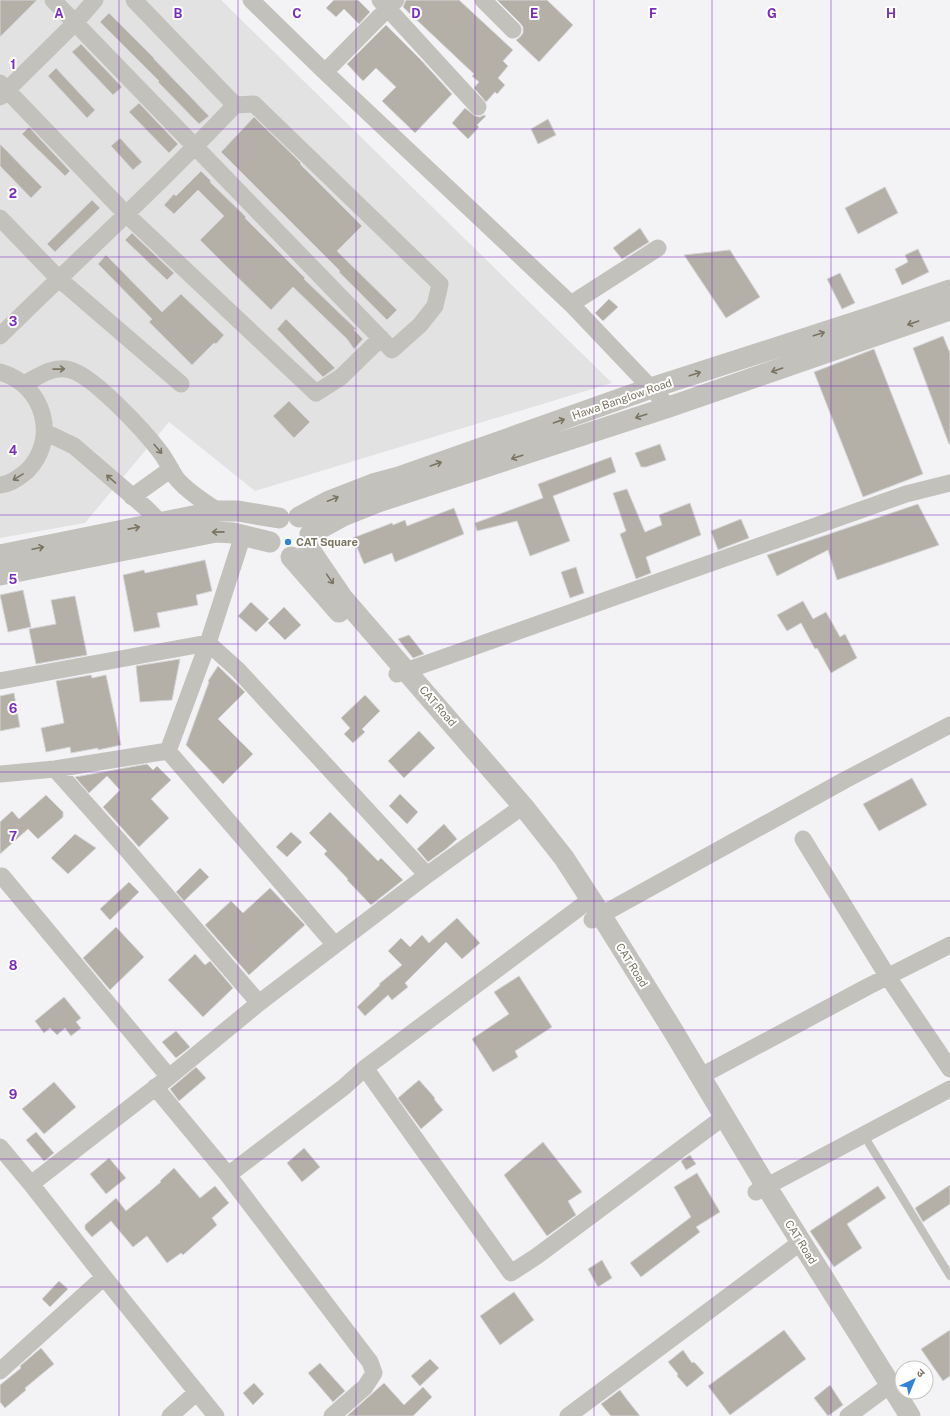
<svg xmlns="http://www.w3.org/2000/svg" width="950" height="1416" viewBox="0 0 950 1416" font-family="'Public Sans','Noto Sans Devanagari',sans-serif">
<style>
.built{fill:#e3e2e3}
.building{fill:#b4b0a8;stroke:#d5d4d6}
.lines{fill:none;stroke-linecap:round;stroke-linejoin:round}
.service{stroke:#c3c1bc;stroke-width:8}
.minor{stroke:#c3c1bc;stroke-width:17}
.tertiary{stroke:#c3c1bc;stroke-width:21}
.oneway{stroke:#7a7462}
.grid{fill:none;stroke:#7b2cbf;stroke-width:1;stroke-opacity:0.55}
.poi-dot{fill:#3283d5;stroke:#fff;stroke-width:1.5}
.labels{text-anchor:middle;stroke-width:4;stroke-linejoin:round;paint-order:stroke}
.street-label{font-size:11px;fill:#7a7462;stroke:#fff}
.poi-label{font-size:11px;font-weight:bold;fill:#7a7462;stroke:#fff;text-anchor:start}
.grid-label{font-size:13px;text-anchor:middle;font-weight:bold;fill:#7b2cbf;stroke:#fff;stroke-width:4;stroke-linejoin:round;paint-order:stroke}
</style>
<rect width="100%" height="100%" fill="#f3f2f5"/>
<!-- built -->
<path class="built" d="M0 0H221L612 383 255 491 169 422 85 523 0 538Z"/>
<!-- building -->
<path class="building" d="M0 0H37L0 37Z
M334 0H358L370 12 359 24 344 9 336 17 326 8Z
M406 0H459L513 50 503 61 508 66 498 78 505 85 497 94 495 92 486 102 474 88 479 82 472 76 474 74 403 7Z
M497 0H547L573 25 539 62 516 40 520 37 523 33V27L520 23Z
M109 13 154 58V59L209 116 199 124 158 82 159 81 100 22Z
M386 25 421 60 452 94 415 133 382 101 396 87 376 68 363 81 347 64Z
M81 44 122 87 113 95 72 52Z
M56 68 95 110 87 118 48 76Z
M139 103 178 144 169 153 129 112Z
M465 108 475 116 480 117 484 115 486 116 477 125 479 127 468 139 452 123Z
M254 117 301 163 300 164 362 226 337 251 397 310 387 320 339 272 340 271 221 152Z
M548 119 556 135 538 144 531 129Z
M29 127 70 171 65 176 22 134Z
M120 138 142 162 133 170 111 146Z
M0 144 42 187 31 198 0 166Z
M201 171 211 181 210 182 246 217 245 218 305 278 304 279 356 329 354 330 363 339 354 349 347 339 293 287 271 310 223 263 200 240 224 216 198 190 174 214 164 205 174 194 176 196Z
M885 187 898 213 858 234 845 208Z
M92 200 100 208 55 252 47 244Z
M640 228 649 242 622 259 613 248Z
M132 233 174 273 167 280 125 240Z
M918 249 929 272 902 285 895 269 908 262 905 255Z
M730 250 760 297 726 318 684 255Z
M106 255 162 312 181 294 224 335 216 344 214 343 192 365 149 322 152 319 98 264Z
M840 273 855 303 842 309 827 279Z
M609 299 618 307 603 321 595 313Z
M286 319 335 368 323 377 277 329Z
M943 336 950 353V444H949L913 348Z
M874 349 923 474 863 497 814 372Z
M289 401 310 422 294 438 273 416Z
M660 444 666 460 646 467H641L635 453Z
M611 457 616 472 553 496 570 541 530 556 517 521 477 531 475 523 543 498 538 484Z
M627 489 645 532 662 525 659 515 690 503 701 535 646 557 651 573 636 579 620 534 626 531 613 493Z
M918 504 939 545 837 580 828 550 777 576 767 555Z
M454 508 464 534 395 562 392 553 364 564 353 538 392 523 393 525 405 520 407 526Z
M741 519 749 538 718 550 711 531Z
M205 560 212 591 196 595 198 605 157 613 160 627 134 632 123 575 144 570 145 573Z
M576 567 584 593 570 598 561 572Z
M23 590 31 627 8 632 0 595Z
M75 596 87 655 36 664 29 629 56 624 51 600Z
M803 601 813 619 826 612 840 637 845 634 857 658 831 673 817 648 815 649 801 623 787 631 777 615Z
M251 602 269 619 256 632 238 616Z
M284 607 301 625 285 640 268 623Z
M409 635 424 654 413 658 398 639Z
M180 659 172 700 140 702 136 666Z
M218 666 245 692 218 719 253 754 223 784 186 745 209 682 208 681Z
M91 675 92 678 106 675 121 745 98 750V748L71 753 70 747 46 752 41 728 64 723 56 681Z
M14 693 20 727 0 731V696Z
M365 695 380 711 362 729 365 732 353 743 344 734 350 728 341 718Z
M419 731 435 748 404 778 388 761Z
M147 764 153 770 157 766 171 780 151 799 169 818 139 847 103 807 120 790 107 776 89 793 75 777Z
M912 778 927 805 879 831 863 804Z
M400 794 418 812 407 824 389 806Z
M46 795 63 812V817L38 839 28 829 0 854V822L12 811 19 819Z
M330 812 378 861 381 858 403 880 371 905 347 880 348 879 324 854 327 851 309 833Z
M444 824 457 839 446 849 428 862 417 849Z
M291 832 302 842 287 857 276 847Z
M75 834 96 848 68 874 51 858Z
M200 868 209 877 184 901 176 892Z
M129 882 139 892 110 920 100 909Z
M270 888 305 925 249 975 205 925 231 901 243 913Z
M457 918 480 943 462 959 446 942 405 983 408 987 392 1000 388 995 365 1016 357 1007 380 985 379 984 402 965 388 951 401 938 410 947 422 935 429 943Z
M116 927 144 957 110 990 83 958Z
M195 954 205 965 210 961 233 988 203 1017 168 980Z
M519 976 552 1027 515 1051 518 1057 493 1072 472 1039 509 1014 494 992Z
M64 997 81 1018 76 1022 81 1028 71 1036 65 1028 57 1035 50 1028 44 1033 35 1021Z
M176 1031 190 1047 176 1058 162 1042Z
M196 1067 206 1078 179 1101 170 1089Z
M419 1080 435 1098 434 1099 443 1110 421 1129 398 1098Z
M54 1082 76 1107 44 1134 22 1109Z
M36 1132 54 1153 44 1161 26 1140Z
M543 1142 582 1192 568 1201 576 1215 547 1236 504 1175Z
M304 1148 320 1167 302 1182 287 1163Z
M690 1155 696 1164 686 1170 681 1161Z
M109 1158 126 1178 106 1194 90 1174Z
M174 1168 200 1198 215 1186 229 1203 212 1218 217 1225 183 1255 181 1253 167 1263 147 1236 133 1247 111 1221 92 1237 85 1229V1225L116 1198 126 1211 161 1182 160 1181Z
M697 1173 720 1212 696 1227 700 1232 641 1277 630 1263 691 1217 674 1187Z
M950 1185V1204L923 1222 915 1208Z
M878 1186 886 1198 847 1224 862 1248 834 1267 810 1231Z
M602 1260 612 1278 598 1287 588 1269Z
M59 1281 68 1289 50 1307 42 1299Z
M514 1292 534 1320 500 1345 480 1316Z
M784 1330 806 1359 730 1415 708 1386Z
M950 1330V1376L943 1381 921 1349Z
M41 1348 54 1364 25 1388 26 1390 5 1408 0 1402V1385L21 1368 20 1366Z
M683 1350 692 1363 694 1362 704 1373 687 1387 677 1376 678 1374 668 1362Z
M430 1359 439 1368 420 1386 411 1376Z
M320 1363 345 1391 333 1402 308 1373Z
M254 1383 264 1394 253 1405 243 1393Z
M384 1383 404 1405 423 1387 432 1397 413 1416H347Z
M830 1385 843 1405 828 1416 814 1398Z
M620 1390 625 1397 640 1416H611L601 1404Z"/>
<g class="lines">
<!-- service -->
<path class="service" d="M863 1134 950 1276"/>
<!-- minor -->
<path class="minor" d="M134 0 235 105
M251 0 325 72 571 304 669 407
M380 0 478 107
M483 0 513 30
M325 72 396 0
M0 83 126 214 316 393 341 377 381 338
M0 97 75 23 95 0
M0 218 58 278 181 384
M571 304 658 248
M0 336C78 259 160 185 235 105L254 104 440 284 435 306 420 325 392 350 53 0
M0 372C43 384 60 438 27 471 19 478 10 484 0 485
M24 384C38 377 50 367 66 369 90 371 146 433 161 453 167 461 171 471 177 479 188 492 203 501 218 511
M45 432 74 446 146 508 161 523 163 532
M132 497 171 469
M397 674 906 494 950 483
M0 681 208 643 238 670 427 875
M168 751 335 945
M55 769 129 852 259 1003
M0 774 55 769 168 751 208 643 243 535
M803 839 888 977 950 1069
M2 876 169 1077
M592 920 845 780 950 725
M365 1068 511 1273 537 1256 725 1116
M701 1076 867 987 950 945
M155 1087 228 1175 370 1362 374 1373 365 1387 332 1416
M0 1147 31 1184 169 1077 259 1003 427 875 523 806
M228 1175 344 1087 365 1068 591 899
M31 1184 104 1277 216 1416
M756 1192 950 1089
M0 1371 104 1277
M170 1416 197 1392
M568 1416 801 1242
M848 1416 890 1385"/>
<!-- tertiary -->
<path class="tertiary" d="M299 517 329 501 373 484 399 477 651 388 874 316 950 290
M310 534 343 516 378 502 669 407 950 310
M308 547 342 597 523 806 564 858 601 915 672 1029 766 1186 910 1416
M0 555 218 511H238L279 518
M291 557 339 612
M0 575 216 532 233 533 270 542"/>
</g>
<!-- one-way arrows -->
<defs><path id="oneway-shaft" d="M-6 0H5M1.5-3L5.5 0L1.5 3" fill="none" stroke-width="1.6" stroke-linecap="round" stroke-linejoin="round"/></defs>
<g class="oneway">
<use href="#oneway-shaft" transform="translate(913 323) rotate(161)"/>
<use href="#oneway-shaft" transform="translate(819 334) rotate(-18)"/>
<use href="#oneway-shaft" transform="translate(59 369) rotate(-1)"/>
<use href="#oneway-shaft" transform="translate(777 370) rotate(161)"/>
<use href="#oneway-shaft" transform="translate(695 374) rotate(-18)"/>
<use href="#oneway-shaft" transform="translate(641 416) rotate(162)"/>
<use href="#oneway-shaft" transform="translate(559 421) rotate(-19)"/>
<use href="#oneway-shaft" transform="translate(158 449) rotate(50)"/>
<use href="#oneway-shaft" transform="translate(517 457) rotate(162)"/>
<use href="#oneway-shaft" transform="translate(436 464) rotate(-19)"/>
<use href="#oneway-shaft" transform="translate(18 477) rotate(148)"/>
<use href="#oneway-shaft" transform="translate(111 479) rotate(-139)"/>
<use href="#oneway-shaft" transform="translate(333 499) rotate(-22)"/>
<use href="#oneway-shaft" transform="translate(134 528) rotate(-11)"/>
<use href="#oneway-shaft" transform="translate(218 532) rotate(179)"/>
<use href="#oneway-shaft" transform="translate(38 548) rotate(-12)"/>
<use href="#oneway-shaft" transform="translate(330 579) rotate(55)"/>
</g>
<!-- grid -->
<path class="grid" d="M119 0V1416M238 0V1416M356 0V1416M475 0V1416M594 0V1416M712 0V1416M831 0V1416M0 129H950M0 257H950M0 386H950M0 515H950M0 644H950M0 772H950M0 901H950M0 1030H950M0 1159H950M0 1287H950"/>
<!-- markers -->
<circle class="poi-dot" cx="288" cy="542" r="4"/>
<g class="labels">
<!-- street labels -->
<g class="street-label">
<text transform="translate(622 399) rotate(-19)" y="4">Hawa Banglow Road</text>
<text transform="translate(438 706) rotate(49)" y="4">CAT Road</text>
<text transform="translate(632 965) rotate(58)" y="4">CAT Road</text>
<text transform="translate(801 1242) rotate(58)" y="4">CAT Road</text>
</g>
<!-- poi labels -->
<g class="poi-label">
<text x="296" y="546">CAT Square</text>
</g>
</g>
<g class="grid-label">
<text x="59" y="18">A</text>
<text x="178" y="18">B</text>
<text x="297" y="18">C</text>
<text x="416" y="18">D</text>
<text x="534" y="18">E</text>
<text x="653" y="18">F</text>
<text x="772" y="18">G</text>
<text x="891" y="18">H</text>
<text x="13" y="69">1</text>
<text x="13" y="198">2</text>
<text x="13" y="326">3</text>
<text x="13" y="455">4</text>
<text x="13" y="584">5</text>
<text x="13" y="713">6</text>
<text x="13" y="841">7</text>
<text x="13" y="970">8</text>
<text x="13" y="1099">9</text>
</g>
<!-- north arrow -->
<g transform="translate(914 1380) rotate(44)"><circle r="19" fill="#ffffff" stroke="#cac7c0"/>
<path d="M0-3L7 15L0 10L-7 15Z" fill="#3283d5"/>
<text y="-6" font-size="11" font-weight="bold" text-anchor="middle" fill="#7a7462">उ</text>
</g>
</svg>
